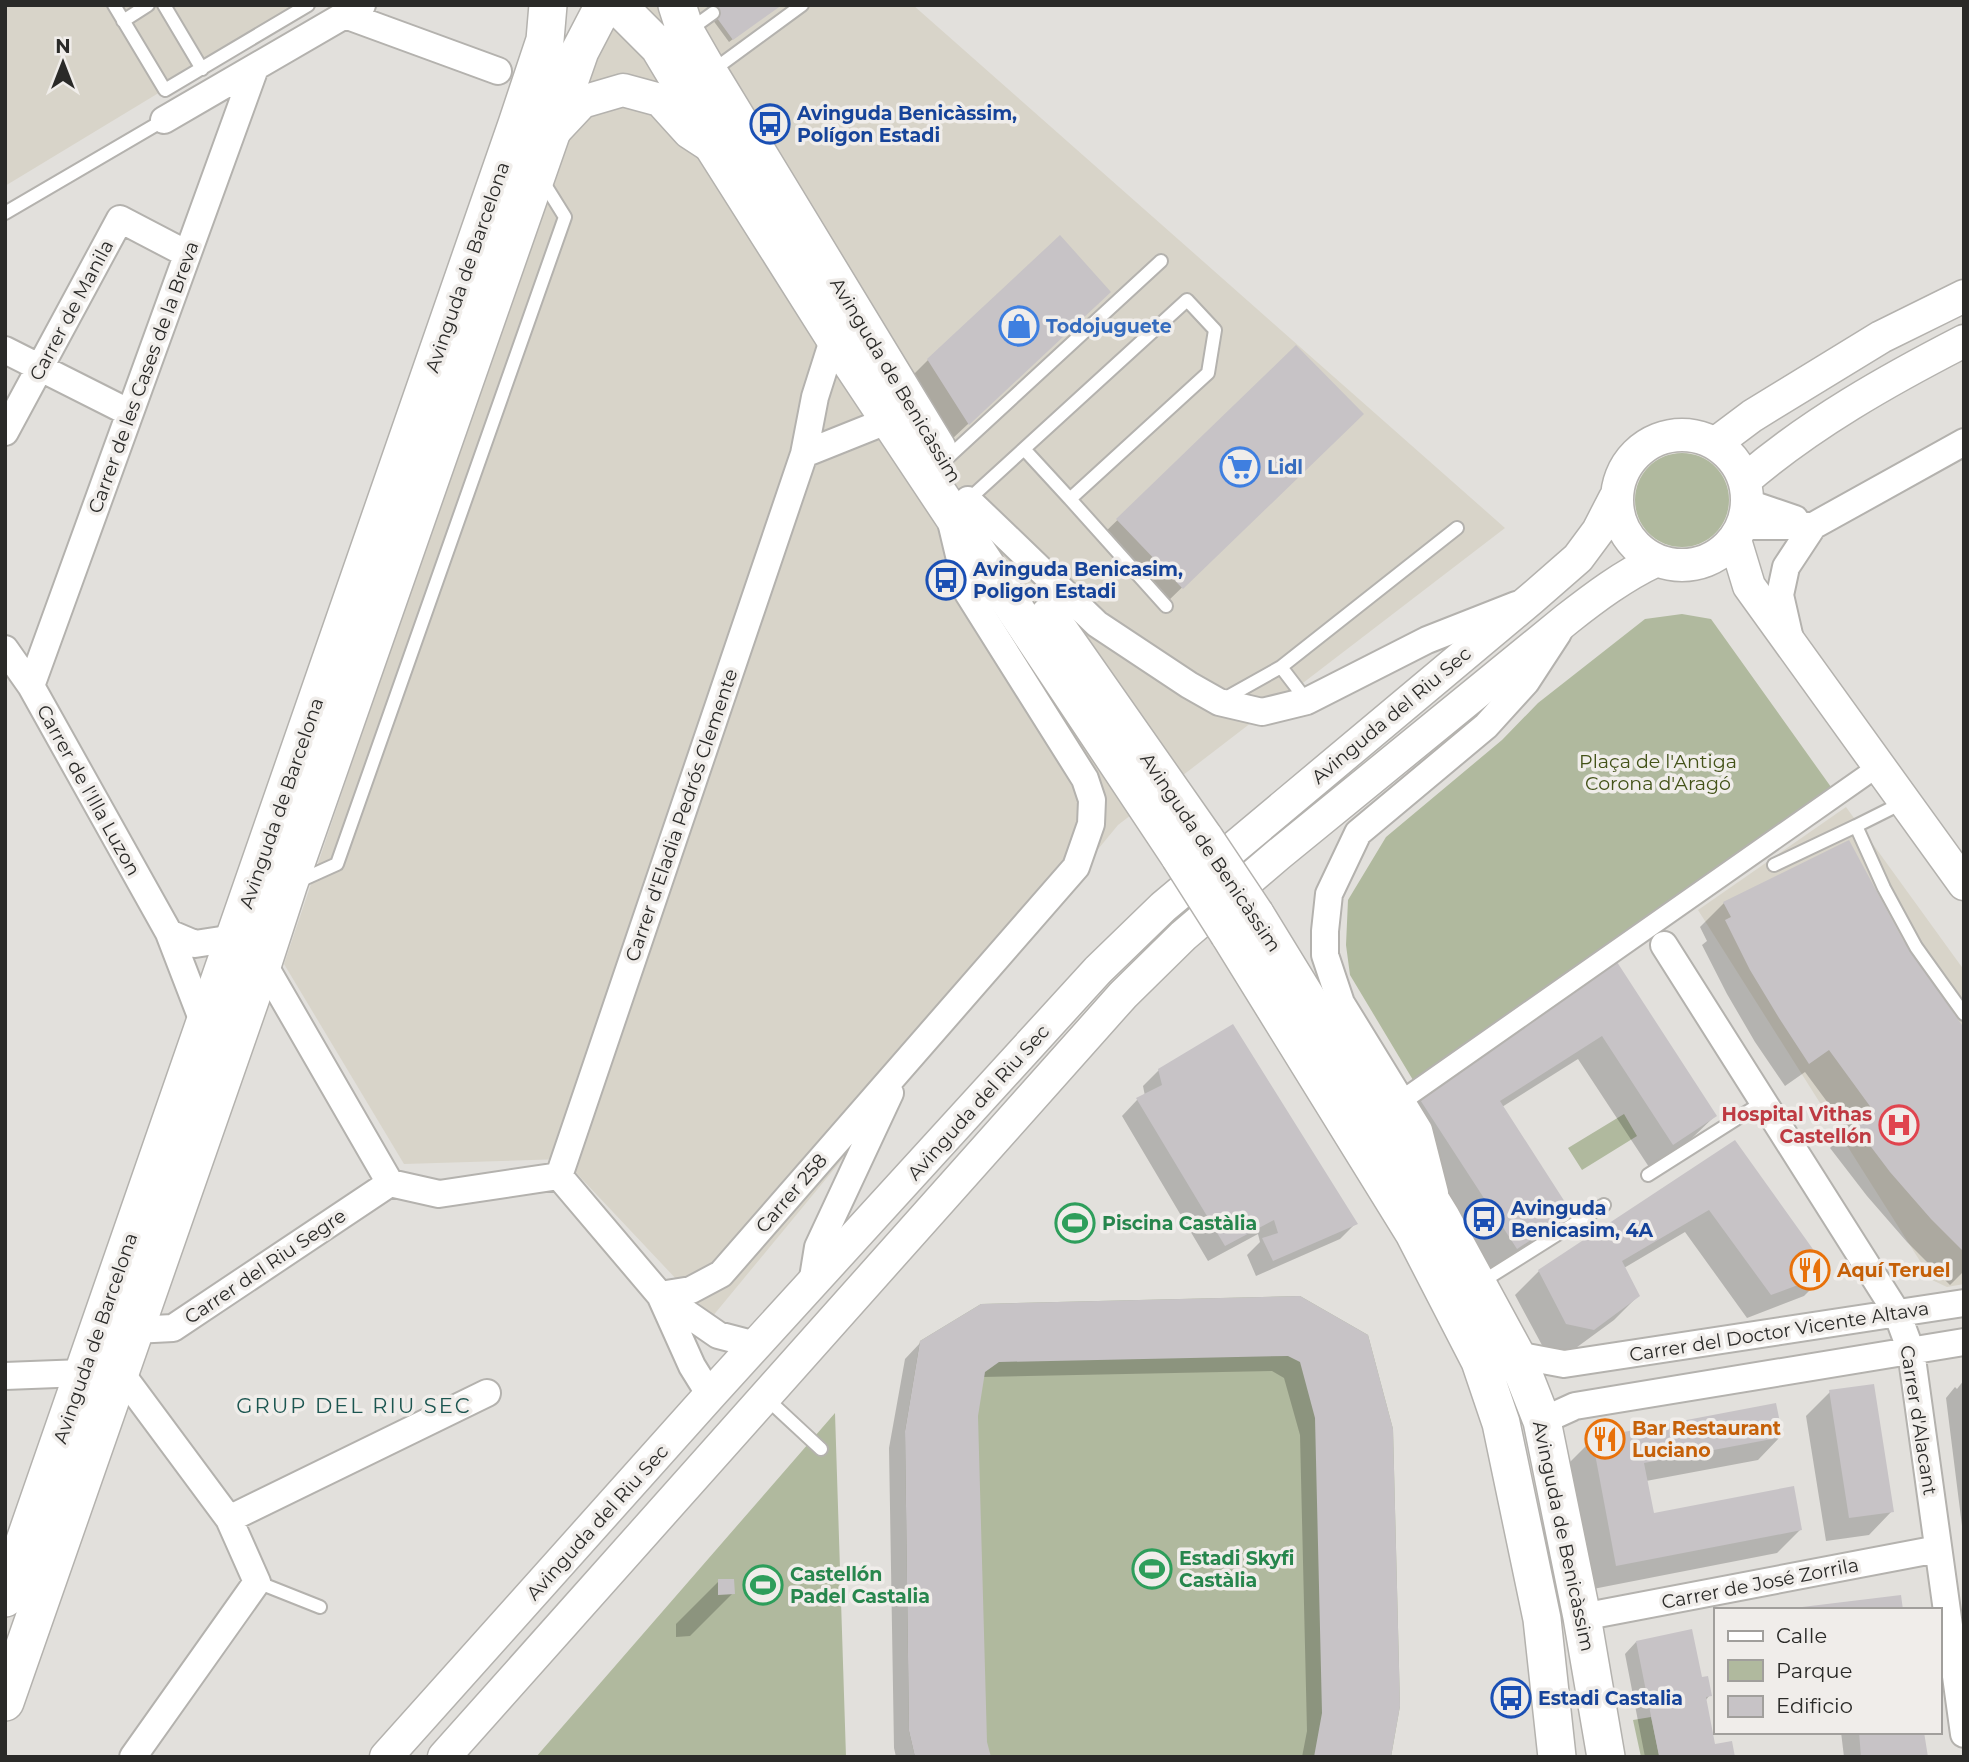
<svg xmlns="http://www.w3.org/2000/svg" width="1969" height="1762" viewBox="0 0 1969 1762" font-family="Montserrat,sans-serif">
<style>
.built{fill:#d8d4c9}
.green{fill:#b0b99e}
.shadow{fill:#0003}
.building{fill:#c7c3c6}
.lines{fill:none;stroke-linecap:round;stroke-linejoin:round}
.service-casing{stroke:#b4b2ae;stroke-width:16}
.pedestrian-casing{stroke:#b4b2ae;stroke-width:23}
.minor-casing{stroke:#b4b2ae;stroke-width:30}
.tertiary-casing{stroke:#b4b2ae;stroke-width:35}
.secondary-casing{stroke:#b4b2ae;stroke-width:40}
.service{stroke:#fff;stroke-width:12}
.pedestrian{stroke:#fff;stroke-width:19}
.minor{stroke:#fff;stroke-width:26}
.tertiary{stroke:#fff;stroke-width:32}
.secondary{stroke:#fff;stroke-width:37}
.secondary-bridge-casing{stroke:#b4b2ae;stroke-width:40;stroke-linecap:butt}
.secondary-bridge{stroke:#fff;stroke-width:37}
.labels{text-anchor:middle;stroke-width:7;stroke-linejoin:round;paint-order:stroke}
.transit-label{font-size:19px;font-weight:bold;fill:#164399;stroke:#f0edea;text-anchor:start}
.street-label{font-size:19px;fill:#2a2a28;stroke:#f0edea}
.shop-label{font-size:19px;font-weight:bold;fill:#366cbe;stroke:#f0edea;text-anchor:start}
.park-label{font-size:19px;fill:#435218;stroke:#f0edea}
.health-label{font-size:19px;font-weight:bold;fill:#be3a42;stroke:#f0edea;text-anchor:end}
.leisure-label{font-size:19px;font-weight:bold;fill:#27864d;stroke:#f0edea;text-anchor:start}
.food-label{font-size:19px;font-weight:bold;fill:#c56008;stroke:#f0edea;text-anchor:start}
.neighbourhood-label{font-size:21px;letter-spacing:2px;fill:#1b5550;stroke:#f0edea}
</style>
<rect width="100%" height="100%" fill="#e2e0dc"/>
<!-- built -->
<path class="built" d="M5 5H304L5 186Z
M608 5H913L1505 528 1118 825 712 1317 563 1159 404 1164 284 964Z
M1846 807 1964 970V1284L1947 1287 1932 1280 1698 910Z"/>
<!-- green -->
<path class="green" d="M1635 500a47 47 0 1 1 94 0a47 47 0 1 1-94 0Z
M1682 614 1711 619 1841 801 1422 1095 1350 975 1346 945 1348 900 1386 837 1502 740 1538 703 1645 619Z
M1624 1114 1637 1136 1582 1170 1568 1148Z
M1300 1296 1368 1335 1393 1429 1400 1706 1391 1757H915L909 1731 905 1431 920 1341 981 1304Z
M835 1413 846 1757H536Z
M1651 1717 1659 1755H1663V1757H1641L1633 1720Z"/>
<!-- shadow -->
<path class="shadow" d="M780 5 729 42 707 12Z
M1092 308 952 439 912 376 928 360Z
M1296 347 1361 414 1166 603 1101 536Z
M1724 903 1902 940 1964 1031V1271L1950 1285 1907 1242 1867 1196 1830 1148 1848 1130 1805 1072 1785 1086 1755 1042 1727 994 1702 945 1707 941 1700 927Z
M1616 964 1715 1116 1691 1139 1649 1167 1578 1059 1502 1107 1570 1213 1547 1236 1493 1271 1393 1117Z
M1159 1070 1355 1224 1340 1239 1256 1276 1247 1255 1260 1242 1258 1234 1208 1261 1122 1116 1137 1100 1145 1096 1143 1086Z
M1734 1143 1827 1273 1804 1296 1747 1318 1685 1232 1624 1268 1638 1296 1614 1320 1569 1353 1543 1347 1515 1295 1539 1271Z
M1300 1298 1389 1757H1302L1307 1731 1300 1435 1284 1378 1272 1371 982 1377 976 1416 985 1743 989 1757H896L894 1748 889 1448 905 1359 921 1342Z
M1964 1380V1533L1963 1534 1946 1398 1955 1387 1957 1389Z
M1830 1392 1892 1511 1869 1535 1826 1541 1806 1416Z
M1781 1436 1758 1460 1646 1481 1652 1515 1800 1530 1777 1553 1593 1589 1569 1463 1592 1440Z
M719 1581 733 1593 690 1636 676 1637V1624Z
M1636 1642 1700 1679 1710 1695 1705 1701 1714 1746 1733 1757H1645L1625 1654Z
M1841 1732H1922L1926 1757H1844Z"/>
<!-- building -->
<path class="building" d="M712 5H782L733 40 709 7Z
M1060 235 1111 292 969 425 927 359Z
M1296 345 1364 414 1183 589 1116 519Z
M1849 840 1903 940 1964 1028V1252L1931 1219 1890 1172 1853 1123 1872 1109 1829 1050 1809 1064 1779 1018 1750 970 1725 920 1731 917 1723 902Z
M1617 962 1717 1116 1673 1145 1602 1036 1500 1101 1572 1213 1517 1249 1415 1092Z
M1233 1024 1358 1224 1273 1261 1262 1238 1278 1233 1274 1220 1225 1246 1136 1098 1162 1085 1158 1069Z
M1735 1140 1830 1273 1771 1295 1709 1210 1622 1261 1640 1296 1594 1330 1566 1324 1538 1270Z
M1300 1296 1368 1335 1393 1429 1400 1706 1391 1757H1314L1322 1713 1315 1418 1300 1362 1288 1356 999 1362 985 1372 978 1416 987 1742 991 1757H915L909 1731 905 1431 920 1341 981 1304Z
M1874 1384 1894 1512 1849 1518 1829 1390Z
M1776 1403 1783 1437 1644 1463 1654 1513 1794 1486 1802 1530 1616 1566 1592 1438Z
M718 1579H734L735 1594 718 1595Z
M1901 1595 1903 1610H1794V1608Z
M1692 1629 1702 1677 1708 1676 1712 1696 1706 1697 1715 1744 1732 1741 1735 1757 1659 1756 1636 1641Z
M1859 1732H1924L1928 1757H1861Z"/>
<g class="lines">
<!-- service casing -->
<g class="service-casing">
<path id="service" d="M114 5 165 90 308 5
M164 5 202 69
M123 21 148 5
M688 31 713 13
M712 71 802 5
M5 213 164 120
M944 461 1161 261
M1070 499 1166 606
M968 500 1187 300 1215 330 1208 373 1070 499 1024 449
M1281 667 1457 528
M1224 699 1281 667 1307 701
M1904 802 1856 826 1884 888 1916 947 1964 1014
M1774 865 1856 826
M297 882 337 864 565 217 542 180
M1648 1175 1763 1102
M1480 1283 1604 1205
M765 1397 821 1449
M257 1582 320 1607"/>
</g>
<!-- pedestrian casing -->
<g class="pedestrian-casing">
<path id="pedestrian" d="M1401 1101 1879 766"/>
</g>
<!-- minor casing -->
<g class="minor-casing">
<path id="minor" d="M345 15 498 71
M164 120 362 5
M5 350 130 413
M5 432 120 219 187 254
M804 454 889 420
M968 500 1097 624 1189 685 1219 702 1262 712 1307 701 1427 640 1516 605
M1748 503 1795 519
M1742 526H1813
M1790 639 1780 595 1786 567 1813 526 1964 442
M5 649 31 686 169 933 204 1024
M31 686 255 68
M169 933 195 944 234 938
M1664 945 1897 1313 1911 1351 1964 1734
M263 963 390 1183 439 1194 559 1176 660 1295 718 1335 756 1345
M559 1176 804 454 815 397 834 337
M1435 1193 1419 1130 1341 1003 1325 955V931L1329 894 1358 833 1486 726 1526 682 1558 633
M812 1284 818 1247 890 1093
M660 1295 691 1290 721 1274 1076 867 1091 824 1092 800 1085 779 968 593 952 526
M661 1297 692 1366 710 1395
M134 1330 173 1328 390 1183
M1516 1355 1564 1364 1964 1303
M120 1372 229 1519 257 1582 133 1757
M5 1376 83 1373
M1542 1421 1575 1406 1964 1342
M229 1519 487 1393
M1582 1617 1938 1549"/>
</g>
<!-- tertiary casing -->
<g class="tertiary-casing">
<path id="tertiary" d="M551 135 582 102 623 90 660 100 689 132 715 149
M1617 500a65 65 0 1 1 130 0a65 65 0 1 1-130 0Z
M1716 443 1752 416 1881 337 1964 296
M1745 480C1810 424 1888 380 1964 341
M1735 540 1749 586 1964 884
M386 1757 710 1395 1098 970 1163 907 1531 599 1578 558 1598 531 1615 498
M444 1757 1123 995 1183 936 1279 854 1567 619C1595 597 1623 576 1655 561"/>
</g>
<!-- secondary casing -->
<g class="secondary-casing">
<path id="secondary" d="M617 5 659 47 704 122 715 149 834 337 1180 857
M677 5 686 33 709 73 937 448
M1049 616 1205 839
M1255 914 1442 1219 1516 1355 1542 1421 1582 1617 1606 1757
M1229 934 1414 1233 1480 1361 1501 1423 1542 1619 1557 1757
M5 1598 517 124 545 40 548 5
M5 1702 263 963 288 886 580 51 604 5"/>
</g>
<!-- service -->
<use href="#service" class="service"/>
<!-- pedestrian -->
<use href="#pedestrian" class="pedestrian"/>
<!-- minor -->
<use href="#minor" class="minor"/>
<!-- tertiary -->
<use href="#tertiary" class="tertiary"/>
<!-- secondary -->
<use href="#secondary" class="secondary"/>
<!-- secondary-bridge casing -->
<g class="secondary-bridge-casing">
<path id="secondary-bridge" d="M1205 839 1255 914
M1180 857 1229 934"/>
</g>
<!-- secondary-bridge -->
<use href="#secondary-bridge" class="secondary-bridge"/>
</g>
<!-- icons -->
<defs>
<g id="bus-ring" transform="scale(2.0125)"><circle r="9.5" fill="#f0edea" stroke="#1a4fb4" stroke-width="1.5"/><path d="M-5-6H5V4H4V6H2V4H-2V6H-4V4H-5ZM-3.5-4V0h7V-4ZM-3.5 1.2v1.5H-2V1.2ZM2 1.2v1.5H3.5V1.2Z" fill="#1a4fb4"/></g>
<g id="shop-ring" transform="scale(2.0125)"><circle r="9.5" fill="#f0edea" stroke="#3f7fe0" stroke-width="1.5"/><path d="M-5-2.5h2.3a2.7 3.5 0 0 1 5.4 0H5L5.5 6h-11ZM-1.5-2.5h3a1.5 2.3 0 0 0-3 0Z" fill="#3f7fe0"/></g>
<g id="supermarket-ring" transform="scale(2.0125)"><circle r="9.5" fill="#f0edea" stroke="#3f7fe0" stroke-width="1.5"/><path d="M-6-5.5h2.5l.6 2H6L4.5 2H-2.5L-4.4-4H-6ZM-1.5 3.2a1.3 1.3 0 1 0 .1 0ZM3 3.2a1.3 1.3 0 1 0 .1 0Z" fill="#3f7fe0"/></g>
<g id="hospital-ring" transform="scale(2.0125)"><circle r="9.5" fill="#f0edea" stroke="#e0444e" stroke-width="1.5"/><path d="M-5-5h3v3.5h4V-5h3V5h-3V1.5h-4V5h-3Z" fill="#e0444e"/></g>
<g id="stadium-ring" transform="scale(2.0125)"><circle r="9.5" fill="#f0edea" stroke="#2e9e5b" stroke-width="1.5"/><path d="M0-5a6.5 5 0 1 0 0 10a6.5 5 0 1 0 0-10ZM-3.5-1.8h7v3.6h-7Z" fill="#2e9e5b"/></g>
<g id="restaurant-ring" transform="scale(2.0125)"><circle r="9.5" fill="#f0edea" stroke="#e8710a" stroke-width="1.5"/><path d="M-5-6h1v4h1v-4h1v4h1v-4h1v5L-1.5 .5V6h-2V.5L-5-1ZM5-6V6H3V1.5H1.5Q1.5-4 5-6Z" fill="#e8710a"/></g>
</defs>
<g fill-rule="evenodd">
<use href="#bus-ring" x="770" y="124"/>
<use href="#shop-ring" x="1019" y="326"/>
<use href="#supermarket-ring" x="1240" y="467"/>
<use href="#bus-ring" x="946" y="580"/>
<use href="#hospital-ring" x="1899" y="1125"/>
<use href="#bus-ring" x="1484" y="1219"/>
<use href="#stadium-ring" x="1075" y="1223"/>
<use href="#restaurant-ring" x="1810" y="1270"/>
<use href="#restaurant-ring" x="1605" y="1439"/>
<use href="#stadium-ring" x="1152" y="1569"/>
<use href="#stadium-ring" x="763" y="1585"/>
<use href="#bus-ring" x="1511" y="1698"/>
</g>
<g class="labels">
<!-- transit labels -->
<g class="transit-label">
<text x="797" y="120">Avinguda Benicàssim,<tspan x="797" dy="22">Polígon Estadi</tspan></text>
<text x="973" y="576">Avinguda Benicasim,<tspan x="973" dy="22">Poligon Estadi</tspan></text>
<text x="1511" y="1215">Avinguda<tspan x="1511" dy="22">Benicasim, 4A</tspan></text>
<text x="1538" y="1705">Estadi Castalia</text>
</g>
<!-- street labels -->
<g class="street-label">
<text transform="translate(467 267) rotate(-71)" y="7">Avinguda de Barcelona</text>
<text transform="translate(71 310) rotate(-62)" y="7">Carrer de Manila</text>
<text transform="translate(143 377) rotate(-70)" y="7">Carrer de les Cases de la Breva</text>
<text transform="translate(896 380) rotate(59)" y="7">Avinguda de Benicàssim</text>
<text transform="translate(1391 715) rotate(-40)" y="7">Avinguda del Riu Sec</text>
<text transform="translate(89 790) rotate(61)" y="7">Carrer de l'Illa Luzon</text>
<text transform="translate(281 803) rotate(-71)" y="7">Avinguda de Barcelona</text>
<text transform="translate(681 815) rotate(-71)" y="7">Carrer d'Eladia Pedrós Clemente</text>
<text transform="translate(1211 852) rotate(56)" y="7">Avinguda de Benicàssim</text>
<text transform="translate(978 1102) rotate(-48)" y="7">Avinguda del Riu Sec</text>
<text transform="translate(791 1193) rotate(-49)" y="7">Carrer 258</text>
<text transform="translate(265 1266) rotate(-34)" y="7">Carrer del Riu Segre</text>
<text transform="translate(1779 1331) rotate(-9)" y="7">Carrer del Doctor Vicente Altava</text>
<text transform="translate(95 1338) rotate(-71)" y="7">Avinguda de Barcelona</text>
<text transform="translate(1919 1420) rotate(81)" y="7">Carrer d'Alacant</text>
<text transform="translate(597 1522) rotate(-48)" y="7">Avinguda del Riu Sec</text>
<text transform="translate(1564 1536) rotate(78)" y="7">Avinguda de Benicàssim</text>
<text transform="translate(1760 1583) rotate(-11)" y="7">Carrer de José Zorrila</text>
</g>
<!-- shop labels -->
<g class="shop-label">
<text x="1046" y="333">Todojuguete</text>
<text x="1267" y="474">Lidl</text>
</g>
<!-- park labels -->
<g class="park-label">
<text x="1658" y="768">Plaça de l'Antiga<tspan x="1658" dy="22">Corona d'Aragó</tspan></text>
</g>
<!-- health labels -->
<g class="health-label">
<text x="1872" y="1121">Hospital Vithas<tspan x="1872" dy="22">Castellón</tspan></text>
</g>
<!-- leisure labels -->
<g class="leisure-label">
<text x="1102" y="1230">Piscina Castàlia</text>
<text x="1179" y="1565">Estadi Skyfi<tspan x="1179" dy="22">Castàlia</tspan></text>
<text x="790" y="1581">Castellón<tspan x="790" dy="22">Padel Castalia</tspan></text>
</g>
<!-- food labels -->
<g class="food-label">
<text x="1837" y="1277">Aquí Teruel</text>
<text x="1632" y="1435">Bar Restaurant<tspan x="1632" dy="22">Luciano</tspan></text>
</g>
<!-- neighbourhood labels -->
<g class="neighbourhood-label">
<text x="354" y="1413">GRUP DEL RIU SEC</text>
</g>
</g>
<!-- border -->
<rect width="1969" height="1762" fill="none" stroke="#2a2a28" stroke-width="14"/>
<!-- legend -->
<rect x="1714" y="1608" width="228" height="126" fill="#f0edea" stroke="#a19f9c" stroke-width="2"/>
<rect x="1728" y="1631" width="35" height="10" fill="#ffffff" stroke="#a19f9c" stroke-width="2"/>
<text x="1776" y="1643" font-size="21" fill="#2a2a28">Calle</text>
<rect x="1728" y="1660" width="35" height="21" fill="#b0b99e" stroke="#a19f9c" stroke-width="2"/>
<text x="1776" y="1678" font-size="21" fill="#2a2a28">Parque</text>
<rect x="1728" y="1696" width="35" height="21" fill="#c7c3c6" stroke="#a19f9c" stroke-width="2"/>
<text x="1776" y="1713" font-size="21" fill="#2a2a28">Edificio</text>
<!-- north arrow -->
<g transform="translate(63 63)" stroke="#f0edea" stroke-width="5" paint-order="stroke">
<path d="M0-5L12 26L0 18L-12 26Z" fill="#2a2a28"/>
<text y="-10" font-size="19" font-weight="bold" text-anchor="middle" fill="#2a2a28">N</text>
</g>
</svg>
